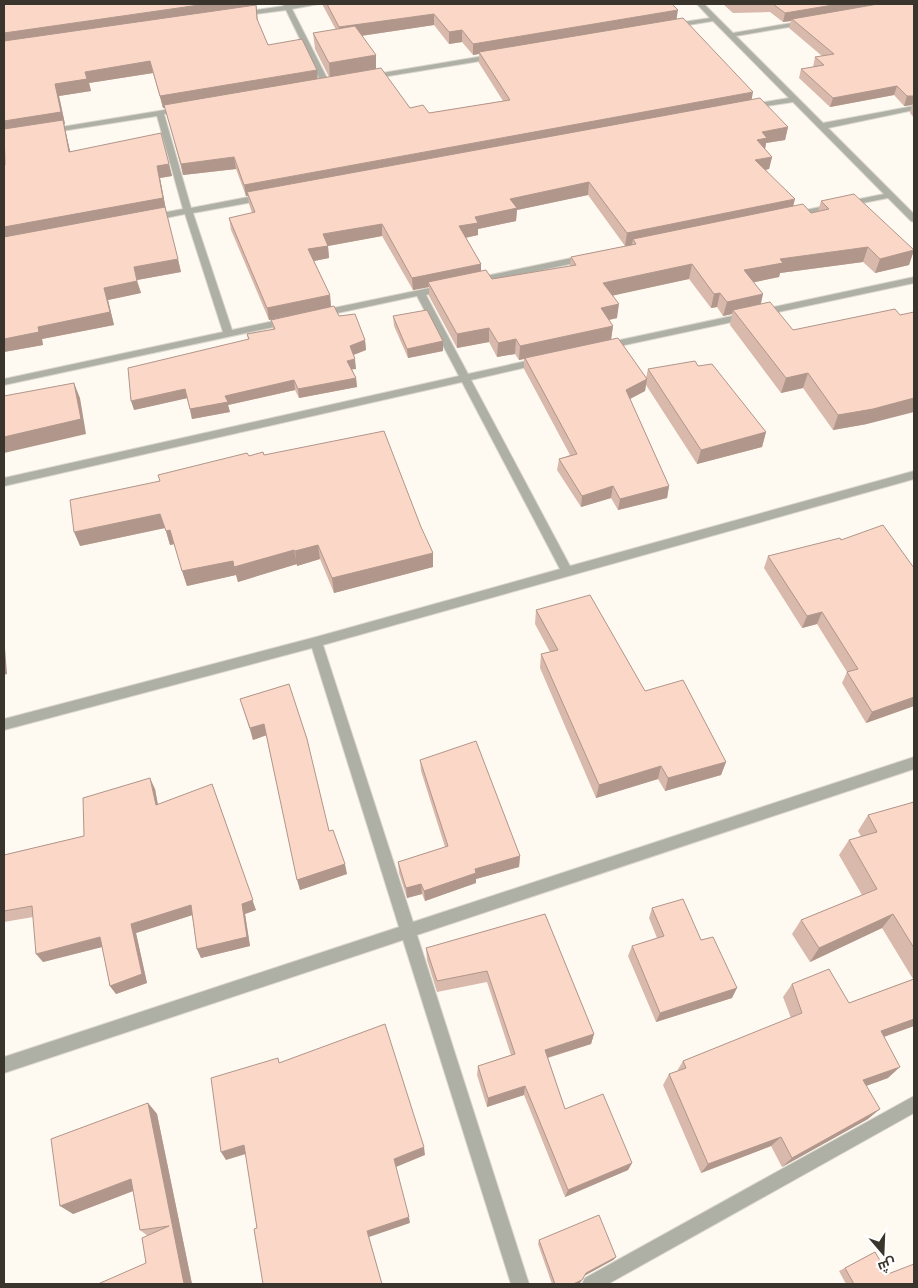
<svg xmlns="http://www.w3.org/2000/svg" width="918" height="1288" viewBox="0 0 918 1288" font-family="'Noto Sans',Cairo,sans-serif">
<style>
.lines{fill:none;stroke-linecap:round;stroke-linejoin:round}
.street-casing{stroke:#dcd7ce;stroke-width:2}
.street{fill:#aeb0a5;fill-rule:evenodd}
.wall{fill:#d8b9ab;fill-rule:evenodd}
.shaded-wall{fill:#b0968b}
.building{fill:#fbd7c7;stroke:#b0968b}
</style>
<rect width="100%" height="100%" fill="#fffaf1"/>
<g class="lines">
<!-- street casing -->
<g class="street-casing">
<path id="street" d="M282 4H319L292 9 330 84 329 86 322 84 286 10 241 16 237 14 241 12 284 6Z
M697 4H704L733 33 810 20V24H807L736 36 823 123 914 106V110L828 128 914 214V222L911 221 888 198 791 217V213L884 194 793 102 748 109V105L789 98 713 21 670 28V24L710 18Z
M496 54H499V58L370 79 366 77 370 75Z
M183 107 187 109 186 111 164 114 191 208 264 194 268 197 264 200 193 213 232 330 288 318 293 321 288 324 4 385V379L223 332 185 214 151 221 147 218 151 215 183 209 157 116 49 133 45 131 49 129Z
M586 255 591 258 589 260 476 284 471 281 476 278Z
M914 277V283L606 349 601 346 606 343Z
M444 285 447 286V290L426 295 468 374 540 358 545 361 540 364 471 380 570 566 914 471V479L323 645 413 922 914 757V769L417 935 529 1284H511L403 940 4 1073V1057L399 927 312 648 4 730V719L316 637 560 569 462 382 4 486V478L459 376 417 296 319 317 314 314 319 311Z
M914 1096V1113L608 1284H582L585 1278Z"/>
</g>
<!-- street -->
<use href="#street" class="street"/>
</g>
<!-- wall -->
<path class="wall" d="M4 4H256L258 21 268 45 318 79 329 77 315 49 313 33 336 30 322 4H672L677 19 751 100 788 127 785 140 766 143 765 149 772 157 769 169 766 170 793 206 811 213 818 211 821 201 914 250 909 265 875 273 863 262 780 273 779 277 754 282 761 304 867 424 833 430 803 388 781 393 730 325 732 314 723 316 717 307 711 308 689 279 613 295 617 318 609 320 613 326 611 339 646 378 648 369 698 366 766 432 762 447 697 464 646 385 645 391 630 399 669 486 667 498 618 510 611 498 581 507 557 470 559 459 570 455 524 369V359L519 360 515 354 497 357 489 342 457 348 429 296V287L413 290 382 236 328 246 329 258 314 261 330 295 331 307 339 316 365 340 366 350 353 355 356 369H352L356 378 357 387 299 398 295 390 228 405 230 412 192 419 187 398 134 410 248 339 247 334 273 329 271 320H269L231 230 229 218 252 213 249 204 248 196H246L236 169 183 175 165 107 163 108 153 73 89 83 91 91 59 96 65 124H64L70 152 169 164 172 176 160 178 166 210 181 272 137 280 141 293 108 300 114 325 42 339 43 345 4 352 5 165ZM434 25 449 44 462 42 473 55 479 54V63L503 101 429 113 410 108 376 69 361 36ZM588 195 625 246 571 257 570 266 492 279 481 271V264L466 238 478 235V229L516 221 517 210Z
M723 4H914V118L910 113 912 105 904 106 894 95 830 107 799 78 801 69 813 67 815 57 822 56 789 28 791 21 783 22 770 12 733 13Z
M393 316 443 341V351L408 358 394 326Z
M264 455 433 567 334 593 320 559 297 566V564L238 582 236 575 187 586 174 544 170 545 165 528 80 546 160 481 249 456Z
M768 556 914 706 866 723 842 683 847 672 817 624 802 628 764 568Z
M536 610 645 691 726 762 721 775 665 791 658 779 596 798 540 668 541 654 550 652 535 624Z
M289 684 329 831 347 874 300 890 266 735 253 740 240 699Z
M420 760 520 856 519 867 476 879V883L425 901 422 894 407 898 399 873 398 862 445 847 421 771Z
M155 789 158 805 256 910 245 914 250 946 201 958 197 949 192 915 136 933 147 983 116 994 110 986 102 947 43 962 33 917 4 922V855L84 836Z
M914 802V1026L884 1037 888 1078 866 1086 868 1119 782 1167 771 1146 701 1173 663 1085 669 1074 677 1071 683 1061 791 1018 783 997 792 984 849 1003 913 979 882 928 810 962 792 934 801 920 862 895 839 855 849 840 861 836 858 831 868 815Z
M652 908 701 940 732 998 656 1022 628 956 632 946 657 938 649 918Z
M545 914 594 1034 591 1044 548 1058 565 1109 632 1163 628 1170 565 1197 524 1095 487 1107 477 1075 478 1066 511 1055 487 982 437 992 427 960 426 948Z
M148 1103 157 1114 192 1284 146 1263 148 1236 140 1230 133 1191 73 1214Z
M539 1240 616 1257 613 1260 584 1276 580 1283 577 1284H552L538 1244Z
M875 1252 888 1274 914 1284H846L839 1271Z"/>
<!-- shaded-wall -->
<path class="shaded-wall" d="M206 4H256L258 31 4 45V33Z
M839 4H890L792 19 791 21 783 22 785 13Z
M678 10 676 22 479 52V54L473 55V44Z
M434 14V25L340 39 339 27Z
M462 30V42L449 44V32Z
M376 55V71L330 79 329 63Z
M150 61 153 73 89 83 91 91 59 96 65 124H64L73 164 69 152 4 129V121L55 84 85 72Z
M317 70 318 82 163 108 160 96Z
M897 86 894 95 830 107 833 98Z
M753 92 751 103 247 192 248 196H246L244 185Z
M907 96H914V105L913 103 912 105 904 106Z
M788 127 785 140 766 143 765 150 757 140 762 132Z
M234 157 236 169 183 175 181 164Z
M772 157 769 169 753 172 755 160Z
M169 164 172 176 160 178 166 210 4 240V227L157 166Z
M589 182 588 195 517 210 516 221 478 229V235L459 239V226L510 199Z
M795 199 792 211 633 239 632 245 625 246 627 233Z
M382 224V236L328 246 329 258 309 262 308 249 323 234Z
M868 247 863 262 780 273 779 277 741 285 744 270 780 259Z
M914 250 909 265 875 273 880 259Z
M178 259 181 272 137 280 134 267Z
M481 264V276L428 282 429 287 413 290 412 278Z
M692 264 689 279 602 298 603 283Z
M137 281 141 293 108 300 114 325 42 339 43 345 4 352V339L104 288Z
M720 293 717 307 711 308 714 294Z
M763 294 760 308 733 310 732 314 723 316 727 302Z
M330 295 331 307 269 320 267 308Z
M619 304 617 318 599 322 601 308Z
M613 326 611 340 519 360 520 346Z
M489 328V342L457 348V334Z
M516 339 515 354 497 357 498 343Z
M365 340 366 350 351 356 350 346Z
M443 341V351L408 358 407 349Z
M355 359 356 369 348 370 347 361Z
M808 373 803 388 781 393 786 378Z
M356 378 357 387 299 398 298 389Z
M647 379 645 391 624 402 626 390Z
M294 380 295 390 228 405 230 412 192 419 190 409 225 396Z
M74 383 80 398 86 434 4 453V437Z
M185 389 188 398 134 410 131 401Z
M914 398V412L867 424 833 430 838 415Z
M766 432 762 447 697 464 701 450Z
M613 486 611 498 581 507 582 496Z
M669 486 667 498 618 510 620 499Z
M160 514 165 528 80 546 74 532Z
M170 530 175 544 170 545 166 531Z
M318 545 320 559 297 566 295 551Z
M294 550 297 564 238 582 234 567Z
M433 553V567L334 593 332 578Z
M233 561 236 575 187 586 182 571Z
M822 612 817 624 802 628 807 616Z
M4 635 7 674 4 675Z
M914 697V706L866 723 872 712Z
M264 724 267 735 253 740 250 728Z
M726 762 721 775 665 791 668 778Z
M661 766 658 779 596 798 599 785Z
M150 778 155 789 160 816 156 805Z
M212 784 256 910 245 914 250 946 201 958 197 949Z
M520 856 519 867 476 879V883L425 901 424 891 475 869Z
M345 864 347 874 300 890 297 880Z
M421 884 422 894 407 898 406 888Z
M191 905 196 914 136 933 147 983 116 994 110 986 131 924Z
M893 914 882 928 810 962 819 948Z
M100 937 106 946 43 962 36 954Z
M737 988 732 998 656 1022 660 1013Z
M914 1019V1026L869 1042 881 1031Z
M594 1034 591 1044 543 1059 545 1050Z
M900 1067 888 1078 852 1091 863 1080Z
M525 1086 524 1095 487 1107 488 1098Z
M148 1103 157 1114 192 1284H184Z
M880 1109 868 1119 782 1167 792 1158Z
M781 1137 771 1146 701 1173 708 1164Z
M244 1145 249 1153 226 1160 221 1152Z
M424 1147 425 1155 396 1167 394 1159Z
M632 1163 628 1170 565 1197 568 1190Z
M131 1179 141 1188 73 1214 60 1206Z
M409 1217 410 1223 369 1237 382 1284 367 1231Z
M616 1257 613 1260 584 1276 586 1273Z
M582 1280 580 1283 577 1284H573Z"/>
<!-- building -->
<path class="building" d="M4 4H206L4 33Z
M327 4H672L678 10 473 44 462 30 449 32 434 14 339 27Z
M773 4H839L785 13Z
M878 4H914V96H907L897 86 833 98 801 69 824 65 815 57 834 54 792 19Z
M256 5 257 19 268 45 302 39 317 70 160 96 150 61 85 72 87 79 55 84 61 112 4 121V41Z
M683 18 753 92 244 185 234 157 181 164 164 105 381 68 410 108 423 105 429 113 510 100 479 52Z
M355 26 376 55 329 63 313 33Z
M760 98 788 127 762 132 767 138 757 140 772 157 755 160 795 199 627 233 589 182 510 199 517 208 475 217 478 223 459 226 481 264 412 278 382 224 323 234 328 246 308 249 330 295 267 308 229 218 255 212 247 192Z
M63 120 69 152 161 133 169 164 157 166 163 198 4 227V165H5L4 129Z
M854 194 914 250 880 259 868 247 780 259 783 263 744 270 763 294 727 302 720 293 714 294 692 264 603 283 619 304 601 308 613 326 520 346 516 339 498 343 489 328 457 334 428 282 486 270 492 279 576 265 571 257 636 244 633 239 803 204 811 213 829 209 821 201Z
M165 207 178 259 134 267 137 281 104 288 110 312 38 327 39 332 4 339V237Z
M770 302 793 330 895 309 900 315 914 312V398L873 409 838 415 808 373 786 378 733 310Z
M334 306 339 316 355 314 365 340 350 346 355 359 347 361 356 378 298 389 294 380 225 396 228 402 190 409 185 389 131 401 128 368 249 339 247 334 275 329 271 320Z
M427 310 443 341 407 349 393 316Z
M618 338 647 379 626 390 669 486 620 499 613 486 582 496 559 459 577 454 525 358Z
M695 361 698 366 712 364 766 432 701 450 648 369Z
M74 383 81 419 4 437V396Z
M384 431 421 527 433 553 332 578 318 545 295 551 294 550 234 567 233 561 182 571 170 530 166 531 160 514 74 532 70 500 160 481 158 475 247 453 249 456 263 452 264 455Z
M883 525 914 568V697L872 712 847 672 858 669 822 612 807 616 768 556 840 538 841 540Z
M590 595 645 691 683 680 726 762 668 778 661 766 599 785 541 654 558 650 536 610Z
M289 684 307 739 329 831 333 830 345 864 297 880 264 724 250 728 240 699Z
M476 741 520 856 475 869 476 873 424 891 421 884 406 888 398 862 448 846 420 760Z
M150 778 156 805 212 784 253 900 242 904 247 937 197 949 191 905 131 924 142 974 110 986 100 937 36 954 32 906 4 911V855L84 836 83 798Z
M914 802V948L893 914 819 948 801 920 877 889 849 840 877 832 868 815Z
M683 899 701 940 713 937 737 988 660 1013 632 946 664 936 652 908Z
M545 914 594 1034 545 1050 565 1109 603 1094 632 1163 568 1190 525 1086 488 1098 478 1066 515 1054 487 971 437 981 426 948Z
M829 969 849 1003 914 979V1019L881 1031 900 1067 863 1080 880 1109 792 1158 781 1137 708 1164 669 1074 686 1068 683 1061 802 1013 792 984Z
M385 1024 424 1147 394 1159 409 1217 367 1231 382 1284H263L254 1229 257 1228 244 1145 221 1152 211 1078 278 1058 279 1063Z
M148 1103 184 1284H98L146 1263 142 1238 169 1226 140 1230 131 1179 60 1206 51 1139Z
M599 1215 616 1257 586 1273 582 1280 573 1284H555L539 1240Z
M875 1252 888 1274 914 1264V1284H854L845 1268Z"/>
<!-- border -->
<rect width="918" height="1288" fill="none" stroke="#3a352c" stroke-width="10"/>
<!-- north arrow -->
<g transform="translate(883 1253) rotate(161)" stroke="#ffffff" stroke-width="4" paint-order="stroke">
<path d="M0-4L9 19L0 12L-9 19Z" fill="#3a352c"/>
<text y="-8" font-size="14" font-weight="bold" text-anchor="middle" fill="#3a352c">ش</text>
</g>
</svg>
